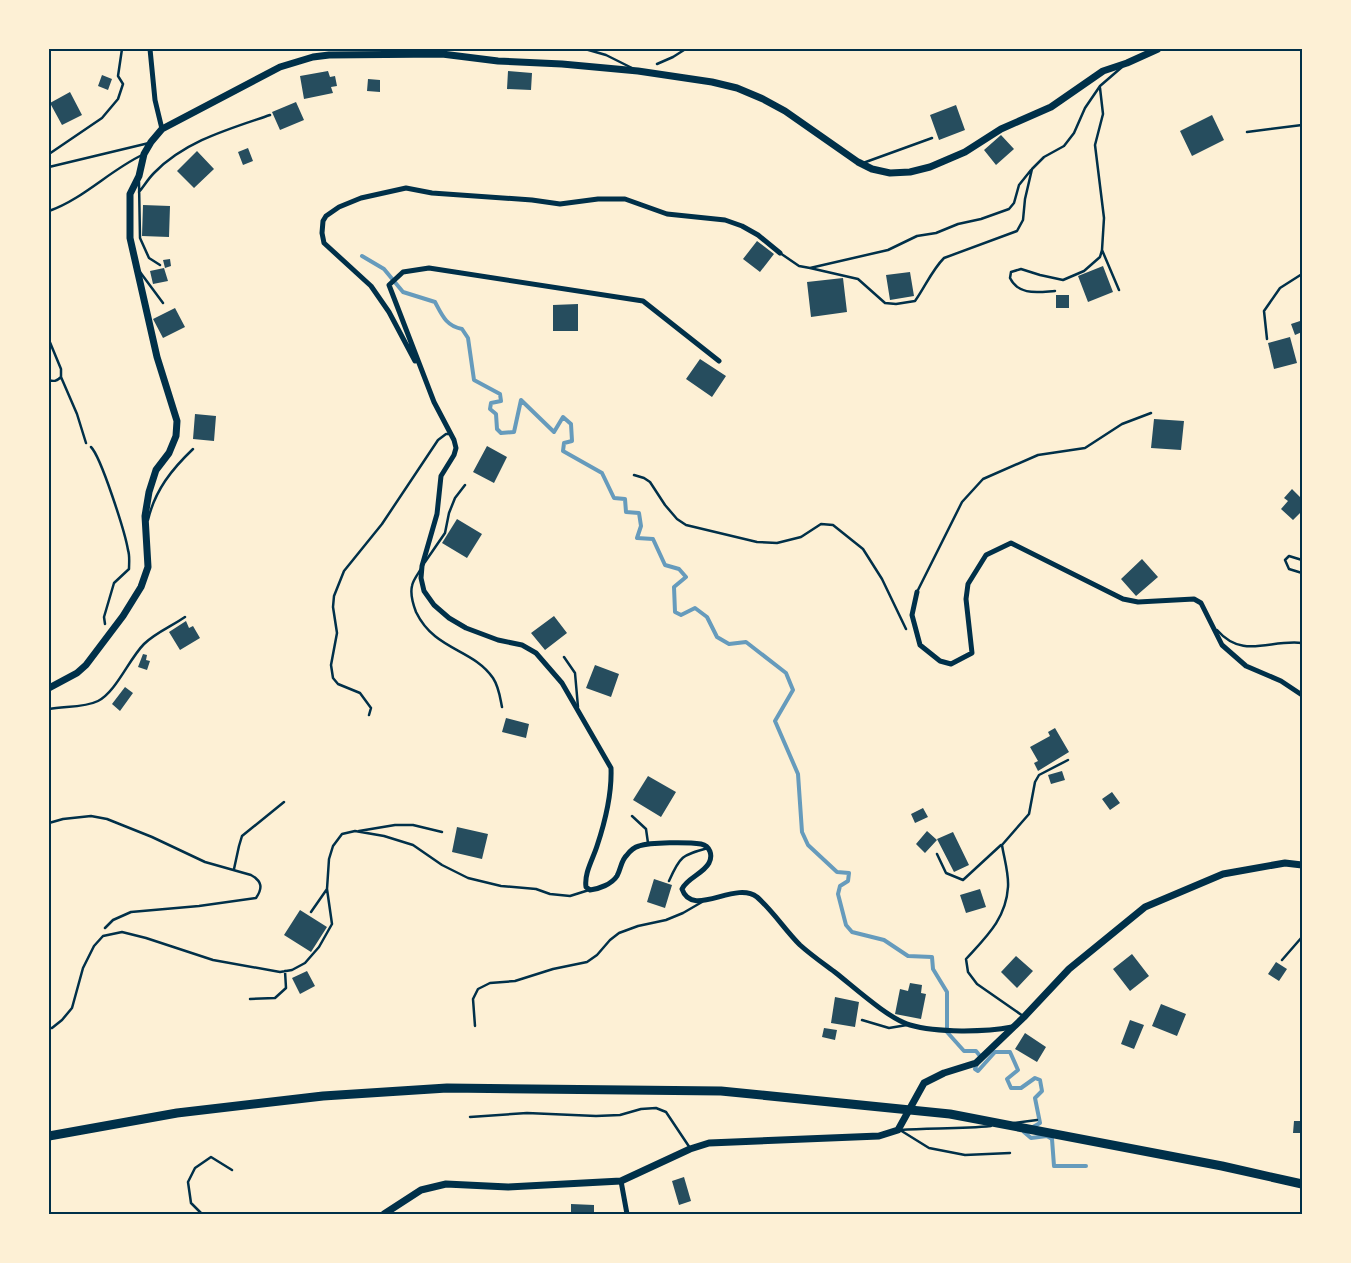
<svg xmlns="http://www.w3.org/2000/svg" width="1351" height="1263" viewBox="0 0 1351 1263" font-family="Helvetica,sans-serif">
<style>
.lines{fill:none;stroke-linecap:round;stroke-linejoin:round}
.stream{stroke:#669bbc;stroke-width:4}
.building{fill:#264d5e}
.path{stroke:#003049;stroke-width:2.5}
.service{stroke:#003049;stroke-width:2.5}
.minor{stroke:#003049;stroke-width:5}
.tertiary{stroke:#003049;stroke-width:7}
.trunk{stroke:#003049;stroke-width:9}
.neatline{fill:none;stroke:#003049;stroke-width:2}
</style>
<rect width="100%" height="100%" fill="#fdf0d5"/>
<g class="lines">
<!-- stream -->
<path class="stream" d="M362 256 384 269 403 292 435 302C442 315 446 326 462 329L468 338 474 380 500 394 501 401 491 403 490 409 496 414 497 429 501 433 514 432 521 400 554 432 563 417 571 424 572 441 564 443 563 451 602 473 614 498 625 499 626 512 639 513 641 526 637 538 653 539 665 565 679 569 686 577 674 587 675 612 681 615 695 608 707 617 717 637 729 644 746 642 786 673 793 690 775 721 798 774 802 832 808 845 837 872 849 873 848 881 840 886 838 894 846 925 852 932 884 940 908 956 932 957 933 969 947 992V1032L964 1051H976L980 1056 975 1069 978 1071 995 1052H1010L1018 1070 1007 1079 1011 1088H1021L1035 1078 1040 1080 1042 1091 1035 1098 1040 1123 1024 1132 1031 1138 1047 1136 1052 1139 1054 1166H1086"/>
</g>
<!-- building -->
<path class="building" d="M328 71 330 77 335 76 337 86 331 87 333 93 304 99 300 76Z
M508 71 532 73 531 90 507 89Z
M102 75 112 79 108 90 98 86Z
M368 79 380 80V92L367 91Z
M70 92 82 115 62 125 50 103Z
M296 102 304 120 280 130 272 112Z
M956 105 965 130 939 140 930 115Z
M1212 115 1224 140 1192 156 1180 131Z
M1001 135 1014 149 996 165 984 150Z
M248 148 253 161 243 165 238 152Z
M197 151 214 169 194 188 177 171Z
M143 205 170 206 169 237 142 236Z
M757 241 774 254 760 272 743 259Z
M170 259 171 266 165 268 163 260Z
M1103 266 1113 292 1088 302 1078 276Z
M164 268 168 281 153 284 150 271Z
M910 272 914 296 890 300 886 275Z
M843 278 847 312 811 317 807 282Z
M1056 295H1069V308H1056Z
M578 304V331H553V305Z
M175 308 185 327 163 338 153 319Z
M1300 321 1302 332 1295 335 1291 324Z
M1290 337 1297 363 1274 369 1268 343Z
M700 359 726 376 712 397 686 379Z
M195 414 216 416 214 441 193 439Z
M1154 419 1184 421 1181 450 1151 448Z
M487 446 507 457 494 483 473 472Z
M1292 489 1302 499V511L1293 520 1281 509 1288 501 1284 498Z
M457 519 482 534 467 558 442 543Z
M1142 559 1158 577 1136 596 1121 579Z
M554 616 567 633 545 650 531 633Z
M186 621 189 628 193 626 200 638 180 650 169 632Z
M143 654 147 655 146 660 150 661 147 670 138 667Z
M595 665 619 674 611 697 586 688Z
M125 687 133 693 120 711 112 704Z
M506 718 529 724 526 738 502 732Z
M1055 728 1069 752 1038 771 1034 763 1038 761 1030 747 1050 736 1048 732Z
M1062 771 1065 780 1051 784 1048 775Z
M648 776 676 792 661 817 633 800Z
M1112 792 1120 803 1110 810 1102 799Z
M923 808 928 817 915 823 911 814Z
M457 827 488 834 482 859 452 852Z
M927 831 937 840 925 853 916 844Z
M953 832 969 865 954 872 937 839Z
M654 879 672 885 665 908 647 902Z
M980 889 986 907 966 913 960 895Z
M300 910 327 927 311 952 284 935Z
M1132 954 1149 976 1130 991 1113 969Z
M1016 956 1033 971 1017 988 1001 972Z
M1276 962 1287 969 1279 981 1268 974Z
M307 971 315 986 300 994 292 978Z
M910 983 922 985 921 993 926 994 921 1019 895 1014 900 989 908 991Z
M835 997 859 1002 855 1027 831 1023Z
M1161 1004 1186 1014 1177 1036 1152 1026Z
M1130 1020 1144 1025 1134 1049 1121 1044Z
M824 1028 837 1030 835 1040 822 1037Z
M1025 1033 1046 1047 1037 1062 1015 1049Z
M1294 1121H1302V1133H1293Z
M684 1177 691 1201 679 1205 672 1181Z
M571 1204 594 1205V1214H571Z"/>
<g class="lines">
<!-- path -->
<path class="path" d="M657 64 673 57 684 50
M91 447C101 457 125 532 128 550 130 556 129 563 129 569L114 583 104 617 105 624
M634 475 644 478 650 482 665 505 677 519 686 525 757 542 777 543 801 537 821 524 833 525 863 549 882 579 906 629
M49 823 63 819 91 816 107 819 152 837 205 862 251 875C262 881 263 888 256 898L199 906 131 912 113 920 105 928
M234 869 239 846 242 836 284 802"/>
<!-- service -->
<path class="service" d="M585 49 606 55 632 68
M1247 132 1302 125
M49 154 102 118 118 99 123 84 118 76 122 49
M863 163 932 138
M49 167 149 143
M139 182 140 238 149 258 160 265
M139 192C144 186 148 179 154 173 185 141 229 129 270 115
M49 211C83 199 109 171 142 155
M1102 250 1119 290
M780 253 799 266 810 268 888 250 917 236 936 233 958 224 981 219 1009 209 1014 203 1019 185 1031 170
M810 268 858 279 885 303 896 304 915 301C925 287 932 270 944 258L1017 231 1023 220 1025 199 1032 169 1044 157 1064 146 1074 133 1085 108 1100 86 1122 67
M140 272 163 303
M1055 291C1038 292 1019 296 1010 278L1011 272 1021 269 1040 275 1063 280 1084 271 1100 257 1102 250 1104 218 1095 145 1103 114 1100 88
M1267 339 1264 311 1280 288 1302 274
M49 340 61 369V377C57 381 54 382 49 380
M61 377 77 414 86 443
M148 520C155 490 172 469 193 449
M1302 560 1289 556 1285 560 1289 569 1302 573
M425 562 445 533 449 513 455 498 465 485
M421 569C418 574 413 580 412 586 410 594 413 604 416 612 435 651 472 648 493 678 499 687 500 697 502 707
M917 592 962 502 983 479 1038 455 1085 448 1122 424 1151 413
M1217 630C1243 660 1270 639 1302 643
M564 657 575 673 578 707
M49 709C64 706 84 708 98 701 116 692 129 659 144 644 155 633 172 626 185 617
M369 715 371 708 360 693 338 684 333 678 331 665 337 633 333 607 334 596 344 571 382 524 438 440 446 434H450
M632 816 646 829 648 843
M359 831 395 825H413L442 832
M937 854 946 873 963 880 1001 845
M669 881C680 856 682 855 708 848
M311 912 327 889
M1282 960 1302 937
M250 999 275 998 286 988 285 971
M1023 1016 977 984 968 972 966 959C986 937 1006 919 1008 887 1009 874 1004 858 1002 845L1029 814 1035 782 1039 775 1068 760
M862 1020 889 1028 907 1025
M475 1026 473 999 478 989 490 983 515 981 553 969 587 962 597 955 610 940 619 933 638 926 666 920 683 913 702 902
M49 1028H52L62 1020 72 1008 83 968 94 946 103 936 122 932 146 938 213 960 280 972 292 970 305 963 319 947 332 924 327 889 329 859 333 846 342 834 355 831 384 836 413 845 442 865 468 878 501 886 536 889 550 894 570 896 589 890
M470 1117 527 1113 596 1116 620 1115 641 1109 656 1108 666 1112 690 1148
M1014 1123 1037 1120
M900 1130C930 1128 961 1129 991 1126
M900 1130 929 1148 965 1155 1010 1153
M202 1214 191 1203 188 1182 195 1168 211 1157 232 1170"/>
<!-- minor -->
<path class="minor" d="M150 49 155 100 162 129
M415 361 389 312 371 286 324 243 322 233 323 221 326 216 339 207 361 198 406 188 432 193 532 200 560 204 598 199H625L667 214 725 220 742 226 758 235 780 253
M719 361 643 301 429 268 403 272 389 285 434 402 454 440 456 448 454 455 441 476 437 514 422 566 421 578 424 591 434 605 449 618 466 628 498 640 522 645 536 653 562 683 611 768C612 794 605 822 597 846 593 859 584 873 586 887L590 890C599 889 612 884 617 876 621 869 621 860 627 855 630 851 635 847 639 846 650 842 689 842 701 844 710 846 713 855 709 863 703 874 687 878 682 889 692 919 735 880 757 897 773 911 785 930 800 945 811 955 824 964 836 973 855 988 889 1019 910 1025 937 1033 986 1032 1012 1027
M917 592 912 615 920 645 940 661 951 664 972 653 966 599 968 584 986 555 1011 543 1123 599 1138 602 1194 599 1201 603 1222 645 1246 666 1281 681 1302 695
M621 1181 627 1214"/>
<!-- tertiary -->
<path class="tertiary" d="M49 688 77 673 86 665 123 616 141 587 148 567 145 516 149 492 156 470 169 453 176 436 177 421 157 357 130 238V194L139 176 144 154 151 142 162 129 280 67 313 57 329 55 442 54 498 61 562 64 638 71 712 82 737 88 763 99 785 111 858 162 872 169 890 173 910 172 930 167 965 152 1001 129 1051 107 1103 71 1127 63 1158 49
M384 1214 421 1190 446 1184 508 1187 621 1181 690 1149 709 1143 879 1136 898 1130 924 1083 944 1073 976 1063 1024 1017 1069 969 1145 907 1223 874 1285 863 1302 865"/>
<!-- trunk -->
<path class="trunk" d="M49 1136 177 1113 323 1096 447 1088 721 1091 950 1114 1222 1166 1302 1184"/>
</g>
<!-- border -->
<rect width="1351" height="1263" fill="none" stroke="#fdf0d5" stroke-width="100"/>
<rect x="50" y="50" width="1251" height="1163" class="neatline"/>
</svg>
